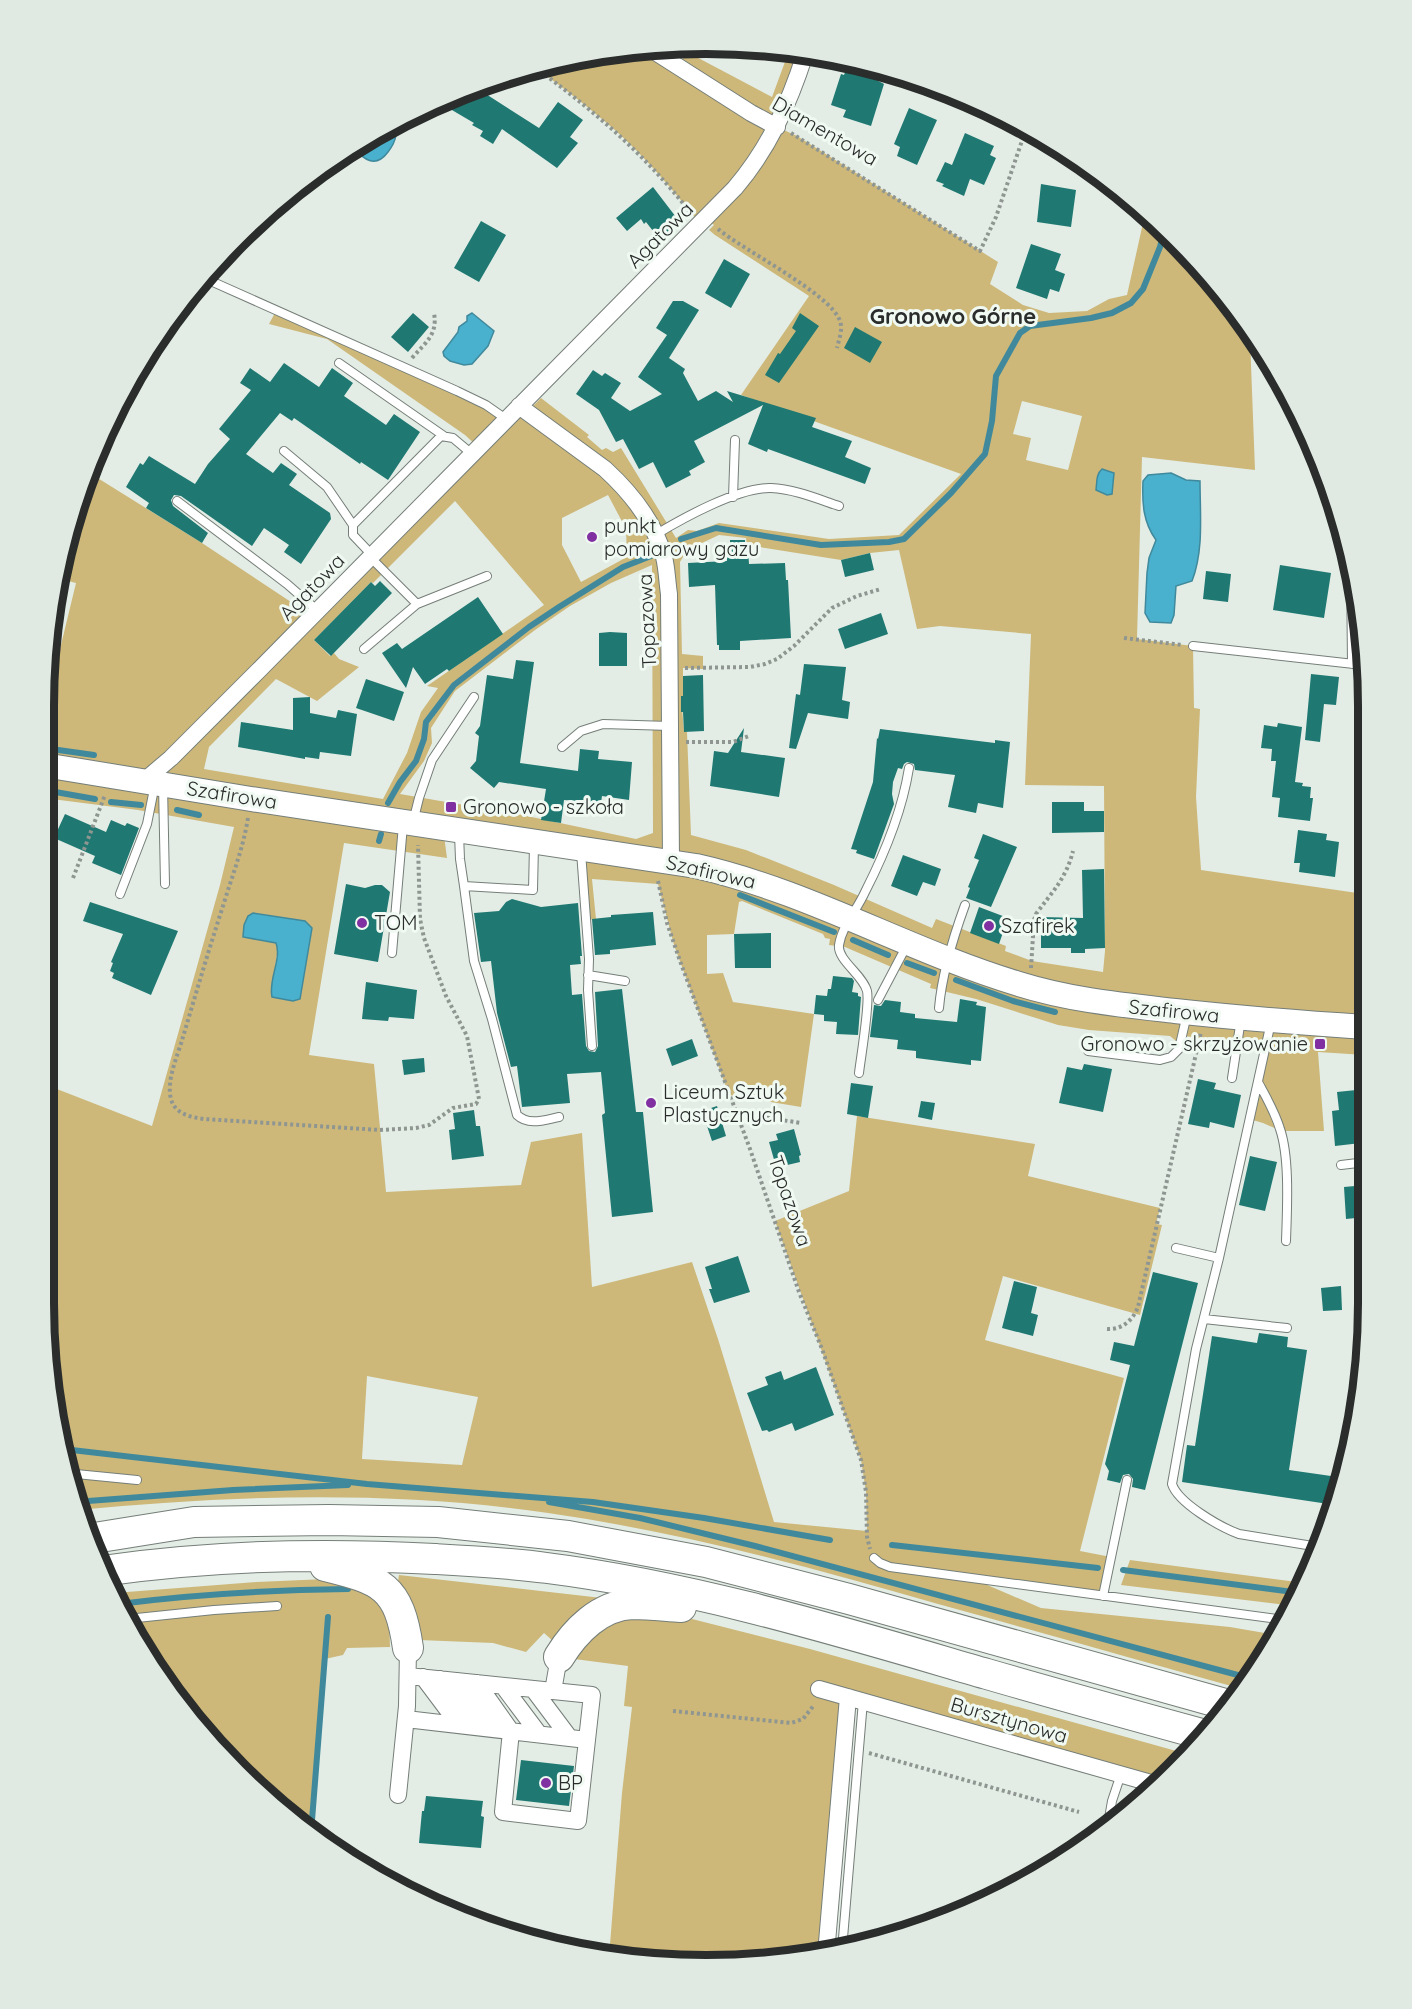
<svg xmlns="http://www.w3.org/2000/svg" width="1412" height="2009" viewBox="0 0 1412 2009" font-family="Quicksand,sans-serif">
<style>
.green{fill:#cdb87a;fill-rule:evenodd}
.water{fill:#49b1cd;stroke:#40899c;stroke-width:1.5}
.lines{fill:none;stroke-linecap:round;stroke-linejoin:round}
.stream{stroke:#40899c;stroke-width:6}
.building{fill:#1f7972}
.lane-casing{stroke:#757e78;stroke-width:10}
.street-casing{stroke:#757e78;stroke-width:18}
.secondary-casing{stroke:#757e78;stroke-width:26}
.highway-casing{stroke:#757e78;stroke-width:32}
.path{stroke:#8f9691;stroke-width:4;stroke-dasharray:3 3;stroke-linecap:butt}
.lane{stroke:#fff;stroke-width:8}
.street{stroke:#fff;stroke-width:16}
.secondary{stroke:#fff;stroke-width:24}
.highway{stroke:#fff;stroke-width:30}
.poi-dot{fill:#8030a0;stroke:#f0faf3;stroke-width:2}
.labels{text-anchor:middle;stroke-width:6;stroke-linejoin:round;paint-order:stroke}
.street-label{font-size:20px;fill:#2a2d2b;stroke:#f0faf3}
.poi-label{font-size:20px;fill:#2a2d2b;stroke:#f0faf3;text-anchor:start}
.quarter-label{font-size:22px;font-weight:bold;fill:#2a2d2b;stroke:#f0faf3}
.rim{fill:none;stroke:#2a2d2b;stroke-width:8}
</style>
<rect width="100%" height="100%" fill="#e3ede6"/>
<!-- green -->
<path class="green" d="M649 48 678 67 687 52 772 97 789 51 805 54 777 127 797 136 998 262 990 284 1023 305 1049 313 1087 311 1109 299 1127 295 1145 214 1204 269 1250 338 1255 470 1142 457 1137 639 1193 646 1194 708 1200 709 1196 797 1201 870 1364 894 1365 1055 1318 1052 1324 1131H1281L1263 1123 1249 1119 1265 1046 1184 1036 1182 1043 1176 1041 1170 1036 1089 1030 1058 1025 976 999 930 988 931 984 845 947 829 945 830 939 825 938 823 934 742 901 739 902 734 934 707 935V974L723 973 733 1002 814 1014 801 1107 729 1095 674 945 658 884 592 879 596 919 586 920 580 848 443 828 447 858 344 843 309 1055 374 1064 386 1192 521 1185 531 1142 582 1133 592 1287 692 1262 718 1339 774 1522 867 1531 866 1492 861 1460 775 1221 849 1191 857 1116 1035 1144 1028 1176 1160 1208 1156 1224 1162 1225 1140 1315 1003 1276 985 1340 1124 1378 1080 1551 1111 1557 1103 1596 978 1581 1041 1608 1230 1627 1276 1635 1242 1689C1141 1661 1039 1632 938 1604 810 1567 680 1532 548 1513 392 1490 235 1495 78 1510L66 1475 44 1303V1084L152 1126 220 885 234 827 138 810 44 798V715L76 583 56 578V576L88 472 202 543 291 602 308 621 478 447 465 435 327 339 269 324 277 309 499 413 527 412 541 398 589 435 587 437 602 450 606 448 613 452 621 448 676 538 688 530 697 531 719 523 829 539 899 535 961 474 741 395 809 296 715 235 709 230 714 225 706 218 700 224C674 191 647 159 616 131 593 111 569 92 544 74L550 65 619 49ZM1022 401 1082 416 1068 470 1026 460 1031 438 1013 434ZM608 495 626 529 627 557 581 582 562 545V518ZM455 501 544 605 427 686 438 688 421 712 407 753 383 799 204 769 209 747 276 679 317 701 359 667 339 659 334 653 330 656 314 640 371 582 373 583ZM719 535 746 538 747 545 841 560 870 553 899 550 917 629 940 626 1031 634 1025 785 1104 786 1105 951 1103 972 1032 961 1005 951 1006 946 936 919 932 928 834 885 746 850 691 835 687 732 684 731 681 696H683V668L703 669V656L682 654 680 562 687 550ZM652 565 653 833 636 839 522 815 400 794 424 761 432 743 431 728 455 691 535 630 570 606 611 583ZM254 913 305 921 312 928 300 999 271 993 278 948 276 943 248 916ZM367 1376 478 1397 462 1465 362 1459Z
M1130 1560 1305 1583 1294 1606 1121 1585Z
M399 1575 602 1598 633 1604 810 1649 1187 1754 1158 1785 848 1697 826 1954 706 1965 620 1960 609 1957 622 1793 632 1707 624 1706 628 1666 559 1657 563 1650 544 1633 526 1652 493 1643 419 1640 406 1595 398 1581Z
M350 1578 362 1584 389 1617 390 1647 347 1648 343 1655 325 1659 311 1833 269 1801 155 1671 114 1593 256 1582Z"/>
<!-- water -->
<path class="water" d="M389 126 396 135C395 142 392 147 388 152 376 168 364 161 354 147L374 132Z
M472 313 494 331 488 346 472 364 464 365 450 361 444 356 443 352 458 332 459 327 467 321V316Z
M1102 469 1114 473 1112 494 1107 495 1096 490C1097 482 1096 474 1102 469Z
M1171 473 1186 480 1200 481C1200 514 1204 550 1192 581L1176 586 1174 615 1171 623 1150 622 1145 613 1147 573 1149 558 1156 540C1143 522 1142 503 1143 481L1148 475Z
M253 913 305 921 312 928 300 999 293 1001 272 997C268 980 282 959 276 943L243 937 244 925 248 916Z"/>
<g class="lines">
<!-- stream -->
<path class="stream" d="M681 539 716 528 821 545 889 542 904 539 951 493 985 454 992 421 996 376 1020 333 1030 326 1091 318 1112 313 1131 303 1143 289 1160 247 1163 235 1162 230
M44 748 94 755
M44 790 95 799
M111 802 141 805
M388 803 400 782 416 761 424 739 426 722 454 685 529 627 559 607 623 567 651 556
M177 810 199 815
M379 841 381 834
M740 895 834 932
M853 940 888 955
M907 963 934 973
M956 980 1013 1001 1055 1012
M63 1449 367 1484 593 1502 704 1518 830 1540
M75 1502 233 1490 348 1485
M549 1502 640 1518 755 1546 1249 1678
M892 1545 1098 1568
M1123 1570 1301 1593
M119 1604C195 1594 271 1590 348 1589
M311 1833 328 1617"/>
</g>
<!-- building -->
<path class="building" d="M849 61 874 67 871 77 884 84 871 126 843 117 846 110 831 105 841 74 844 75Z
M475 87 539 128 558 102 583 120 570 137 578 143 557 168 502 129 493 144 480 136 483 131 472 125 474 123 440 103Z
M909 108 937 120 917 165 897 156 900 147 894 144Z
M965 133 994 146 990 155 996 158 984 185 970 179 964 196 942 186 944 184 936 181 945 162 952 165Z
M1041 184 1076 190 1071 227 1037 222Z
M653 187 679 221 660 240 646 222 644 224 641 219 627 231 616 218Z
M481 221 506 235 479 282 454 268Z
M1031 244 1061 254 1055 270 1065 274 1059 292 1050 289 1047 299 1016 288Z
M724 259 750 274 731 308 705 293Z
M673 301H683L699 310 669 358 685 369 683 373 698 401 716 391 733 402 727 391 816 418 812 427 852 441 845 457 871 468 865 484 768 449 767 452 748 444 763 405 694 441 705 462 689 471 691 475 666 488 653 462 639 469 623 439 616 442 599 410 576 394 593 370 602 376 605 373 621 383 611 398 630 411 662 394 638 377 667 335 656 328Z
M413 313 429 327 408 352 391 337Z
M800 313 819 326 779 383 765 375 778 353 780 354 796 331 792 328Z
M855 327 882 342 870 363 844 348Z
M284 363 319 387 332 368 353 383 344 396 386 425 394 414 420 432 388 480 361 462 360 464 294 418 292 421 280 413 246 454 273 473 281 463 297 474 289 485 330 513 331 519 301 564 284 552 289 545 264 528 252 546 181 496 174 495 171 500 173 506 208 533 202 543 146 508 149 503 126 487 140 463 143 465 149 456 195 484 208 464 230 439 219 429 251 390 240 383 250 368 270 382Z
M730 540H745V549H748L749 564 785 563 786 580H788L791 638 740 641V650H719V645H717L715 585 689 587 688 563 727 561 726 549H730Z
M870 553 874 570 845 577 841 560Z
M1280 565 1331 573 1324 618 1273 610Z
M1206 571 1231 574 1228 602 1203 599Z
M380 581 392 593 331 656 314 640 371 582 375 586Z
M478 597 503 634 449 671 447 669 425 684 413 667 406 688 382 653 397 643 402 649Z
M881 613 888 634 845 649 838 629Z
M610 632 627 633V666H599V633Z
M516 660 534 662 520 763 578 771 580 749 599 751 598 759 632 762 629 800 602 796 601 803 564 800 561 823 541 820 546 789 499 782 494 788 470 768 476 761 479 736 475 733 480 726 487 675 513 679Z
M804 664 846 667 842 700 850 702 848 719 808 713 796 749 789 748 796 694 800 695Z
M1311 674 1339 677 1336 705 1324 704 1320 742 1305 740Z
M703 675 704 731 684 732 683 712H681V696H683V676Z
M366 679 404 692 394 721 356 708Z
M310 697V713L336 718 338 710 357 714 351 756 320 752 319 759 305 757V759L238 747 241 722 293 730V698Z
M1278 723 1302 727 1295 782 1303 783 1302 786 1311 787 1310 798H1313L1310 821 1278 817 1280 798 1272 797 1276 761H1271L1272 749 1261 748 1264 725 1277 727Z
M744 728 741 752 785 758 779 797 710 786 714 751 728 753Z
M880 729 995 743V740L1010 742 1003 808 978 803 976 813 948 807 955 775 915 770 914 764 907 762 904 764 902 769 898 768 893 782 892 794 894 804 874 859 856 853 857 850 851 849 873 782 877 738 878 739Z
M1052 802H1084V811H1104V832L1052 833Z
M65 814 106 832 111 820 125 826 127 823 139 828 121 875 92 863 95 856 54 838Z
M1298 830 1327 834 1326 840 1339 842 1335 877 1299 872 1300 863H1294Z
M983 834 1017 847 991 907 966 898 970 888 968 887 979 860 974 858Z
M903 855 941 869 935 886 923 882 917 896 891 886Z
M1104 869 1105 948 1085 949V953H1071V948H1041V917L1083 918 1082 870Z
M346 884 365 888 375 885H382L390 892 378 962 334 954Z
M512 899 541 907 578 903 582 956H580L581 964 570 965 572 995 582 994 586 1046 589 1051 595 1052 598 1046 595 992 622 989 636 1112H643L653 1212 612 1217 602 1115 605 1113 601 1072 567 1074 570 1103 522 1107 517 1066 511 1067 497 1013 491 961 481 962 474 913 499 911 506 902Z
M90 902 178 931 151 995 112 978 114 973 110 971 113 963 111 962 123 934 83 921Z
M979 907 1008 918 999 944 970 933Z
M653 912 656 945 610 950V954L595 955 592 919 611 917V915Z
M771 933V968H735L734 934Z
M833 976 852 978 854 981 852 992 858 993V996L861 997 858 1035 836 1034 837 1022 824 1021V1015L814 1014 816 995 827 996 828 989H831Z
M366 982 417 990 414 1019 389 1017 388 1021 362 1019Z
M960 999 977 1002 976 1005 986 1007 981 1061 971 1060V1065L916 1058V1051L897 1049 898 1040 870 1037 874 1005 881 1006 885 1000 901 1002 900 1012 915 1014V1018L957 1022Z
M692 1039 698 1056 672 1066 666 1049Z
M424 1058 425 1072 404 1075 402 1060Z
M1084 1064 1112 1069 1103 1112 1059 1103 1067 1067 1082 1070Z
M1198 1079 1216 1083 1214 1089 1241 1095 1234 1128 1210 1122 1209 1128 1188 1124Z
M851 1083 873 1086 868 1118 847 1114Z
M1366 1089V1126H1359L1361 1143 1335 1146 1332 1111 1339 1110 1337 1092Z
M921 1101 935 1103 932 1120 918 1117Z
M717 1106 726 1136 712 1141 702 1111Z
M474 1110 476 1126H480L484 1156 452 1160 449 1130 455 1129 453 1113Z
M794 1129 801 1155 799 1156 800 1162 783 1166 782 1161 775 1163 769 1142 778 1140 776 1134Z
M1250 1156 1277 1162 1265 1211 1239 1205Z
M1366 1185V1217L1346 1219 1344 1187Z
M738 1256 750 1292 714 1303 709 1289H712L705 1267Z
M1153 1272 1198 1283 1145 1490 1132 1487 1133 1479 1129 1474 1123 1475 1120 1483 1107 1480 1109 1471 1105 1464 1130 1365 1110 1360 1114 1342 1134 1346Z
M1014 1281 1037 1287 1031 1313 1038 1315 1033 1336 1002 1328Z
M1341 1286 1342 1310 1323 1311 1321 1288Z
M1259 1333 1288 1337 1287 1347 1307 1350 1289 1470 1345 1478 1335 1505 1182 1482 1187 1445 1195 1446 1212 1336 1257 1343Z
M816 1367 834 1415 795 1431 792 1423 769 1432 767 1430 762 1431 747 1393 768 1385 765 1377 781 1371 784 1380Z
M521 1760 574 1766 569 1806 516 1800Z
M426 1796 483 1801 481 1816 484 1817 481 1848 419 1843 422 1811H424Z"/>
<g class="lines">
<!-- lane casing -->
<g class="lane-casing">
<path id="lane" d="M204 278 457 391 486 405 506 419
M339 363 444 436
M284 451 327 487 353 525
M733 497 735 440
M177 501 287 584 318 611
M655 535C683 518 739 487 771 488 794 489 818 499 839 506
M372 555 353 535V525L441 436 453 438 472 454
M370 557 417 604
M1351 568 1352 664
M1193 646 1363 665
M364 649 417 604 487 576
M562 747 581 731 603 724 670 726
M163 785 165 884
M413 822 419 798 432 760 474 697
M459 834 460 859 464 886 533 890 534 845
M581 852 589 959 588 990 592 1046
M464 886 474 961 492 1019 517 1115C529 1126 544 1120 559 1117
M120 894 147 824 155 784
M392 953 403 825
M588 975 625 981
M878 1000 907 945
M939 1008C942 973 953 938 965 905
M1271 1022 1219 1258 1196 1349 1172 1484C1178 1503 1220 1527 1239 1534L1319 1547
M1088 1051 1160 1060 1171 1057 1179 1049 1187 1014
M859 1073C861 1056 870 1004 867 991 863 975 837 960 839 945 842 926 857 910 865 892 885 853 902 812 909 768
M1232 1078 1241 1019
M1258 1082C1266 1097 1275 1112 1280 1129 1290 1158 1287 1210 1286 1241
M1341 1165 1366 1162
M1363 1235 1366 1234
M1176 1248 1219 1258
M1204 1319 1287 1328
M66 1473 137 1480
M874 1558 880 1563 890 1567 1285 1620
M1103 1596 1127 1480
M127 1619 214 1610 277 1606
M1108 1824 1112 1801 1121 1774
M842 1950 863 1701"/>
</g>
<!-- street casing -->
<g class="street-casing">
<path id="street" d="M649 48 751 113 777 127
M519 406 605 469C630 492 655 523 664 557 667 569 667 581 669 594L671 861
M144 781 171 758 258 671 735 188C769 148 789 104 805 54
M1364 1027 1365 970
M408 1676 553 1691
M423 1677 459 1725
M440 1679 475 1727
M457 1681 493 1729
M477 1683 511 1731 503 1812 578 1821 592 1695 553 1691 559 1657
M503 1686 539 1734
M533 1689 569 1737
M819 1689 1158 1785
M406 1719 587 1740
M398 1795 407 1706 408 1648
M826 1954 848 1697"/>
</g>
<!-- secondary casing -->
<g class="secondary-casing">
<path id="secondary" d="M44 765 251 799 696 866C808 891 909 951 1019 984 1070 1000 1123 1005 1175 1011 1239 1018 1302 1023 1365 1027"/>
</g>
<!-- highway casing -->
<g class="highway-casing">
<path id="highway" d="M88 1539 194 1522 329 1520 438 1522 568 1536 706 1562 849 1599 1232 1706
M325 1566C382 1580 399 1586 408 1648
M102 1571C212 1555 324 1553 435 1559 472 1561 510 1563 547 1568 697 1587 842 1632 987 1674 1059 1695 1132 1715 1205 1735
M559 1657C575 1631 600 1605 633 1604 649 1604 665 1606 681 1607"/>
</g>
<!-- path -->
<path class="path" d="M550 65 544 74C600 116 646 156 690 212
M791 133 980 251 996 217 1026 129
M718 229C743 250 831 294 840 321 843 330 839 339 837 348
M412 358C425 343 438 335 434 313
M1124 638 1183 645
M685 668 750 667 765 664 777 659 794 646 832 608 857 596 881 589
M686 742H733L749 736
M248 818C243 849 232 876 223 906 209 949 196 993 183 1037 178 1055 166 1080 171 1099 175 1114 190 1117 204 1119L380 1130 416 1128 429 1125 453 1108 476 1104 479 1099 467 1036 446 996 424 938 420 919 418 845
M73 878 105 795
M658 881 667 923 680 961 750 1149 799 1292 822 1349 861 1460 866 1492 867 1537 870 1549
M1031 968 1034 920 1036 914C1052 892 1066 879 1073 851
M737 1113 801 1123
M1107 1329C1122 1330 1133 1320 1138 1307L1201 1032
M673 1711 791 1723 803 1719 814 1705
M869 1753 1079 1812"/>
<!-- lane -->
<use href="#lane" class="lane"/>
<!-- street -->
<use href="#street" class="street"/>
<!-- secondary -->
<use href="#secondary" class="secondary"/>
<!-- highway -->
<use href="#highway" class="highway"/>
</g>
<!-- markers -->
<g class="poi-dot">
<circle cx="592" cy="537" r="6"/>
<rect x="445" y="801" width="12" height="12" rx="3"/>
<circle cx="362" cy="923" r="6"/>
<circle cx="989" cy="926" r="6"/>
<rect x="1314" y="1038" width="12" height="12" rx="3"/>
<circle cx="651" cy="1103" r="6"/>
<circle cx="546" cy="1783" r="6"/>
</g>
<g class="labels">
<!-- street labels -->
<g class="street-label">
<text transform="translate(825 131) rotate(30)" y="7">Diamentowa</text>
<text transform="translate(660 235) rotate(-45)" y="7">Agatowa</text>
<text transform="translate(312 587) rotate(-46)" y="7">Agatowa</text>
<text transform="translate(647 621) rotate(-93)" y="7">Topazowa</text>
<text transform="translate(232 795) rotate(9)" y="7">Szafirowa</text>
<text transform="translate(711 872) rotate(13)" y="7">Szafirowa</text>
<text transform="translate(1174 1011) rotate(6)" y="7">Szafirowa</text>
<text transform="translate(790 1201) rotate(71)" y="7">Topazowa</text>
<text transform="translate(1009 1720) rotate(16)" y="7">Bursztynowa</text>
</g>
<!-- poi labels -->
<g class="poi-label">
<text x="604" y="533">punkt<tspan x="604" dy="23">pomiarowy gazu</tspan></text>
<text x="463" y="814">Gronowo - szkoła</text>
<text x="374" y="930">TOM</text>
<text x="1001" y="933">Szafirek</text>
<text x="1308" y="1051" text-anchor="end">Gronowo - skrzyżowanie</text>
<text x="663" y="1099">Liceum Sztuk<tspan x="663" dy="23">Plastycznych</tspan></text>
<text x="558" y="1790">BP</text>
</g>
<!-- quarter labels -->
<g class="quarter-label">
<text x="953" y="324">Gronowo Górne</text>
</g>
</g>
<!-- crop -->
<path d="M0 0H1412V2009H0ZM706 54H706A652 652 0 0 1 1358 706V1303A652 652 0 0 1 706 1955H706A652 652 0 0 1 54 1303V706A652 652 0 0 1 706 54Z" fill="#e0eae3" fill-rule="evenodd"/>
<path class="rim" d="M706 54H706A652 652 0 0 1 1358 706V1303A652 652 0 0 1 706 1955H706A652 652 0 0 1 54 1303V706A652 652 0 0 1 706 54Z"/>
</svg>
